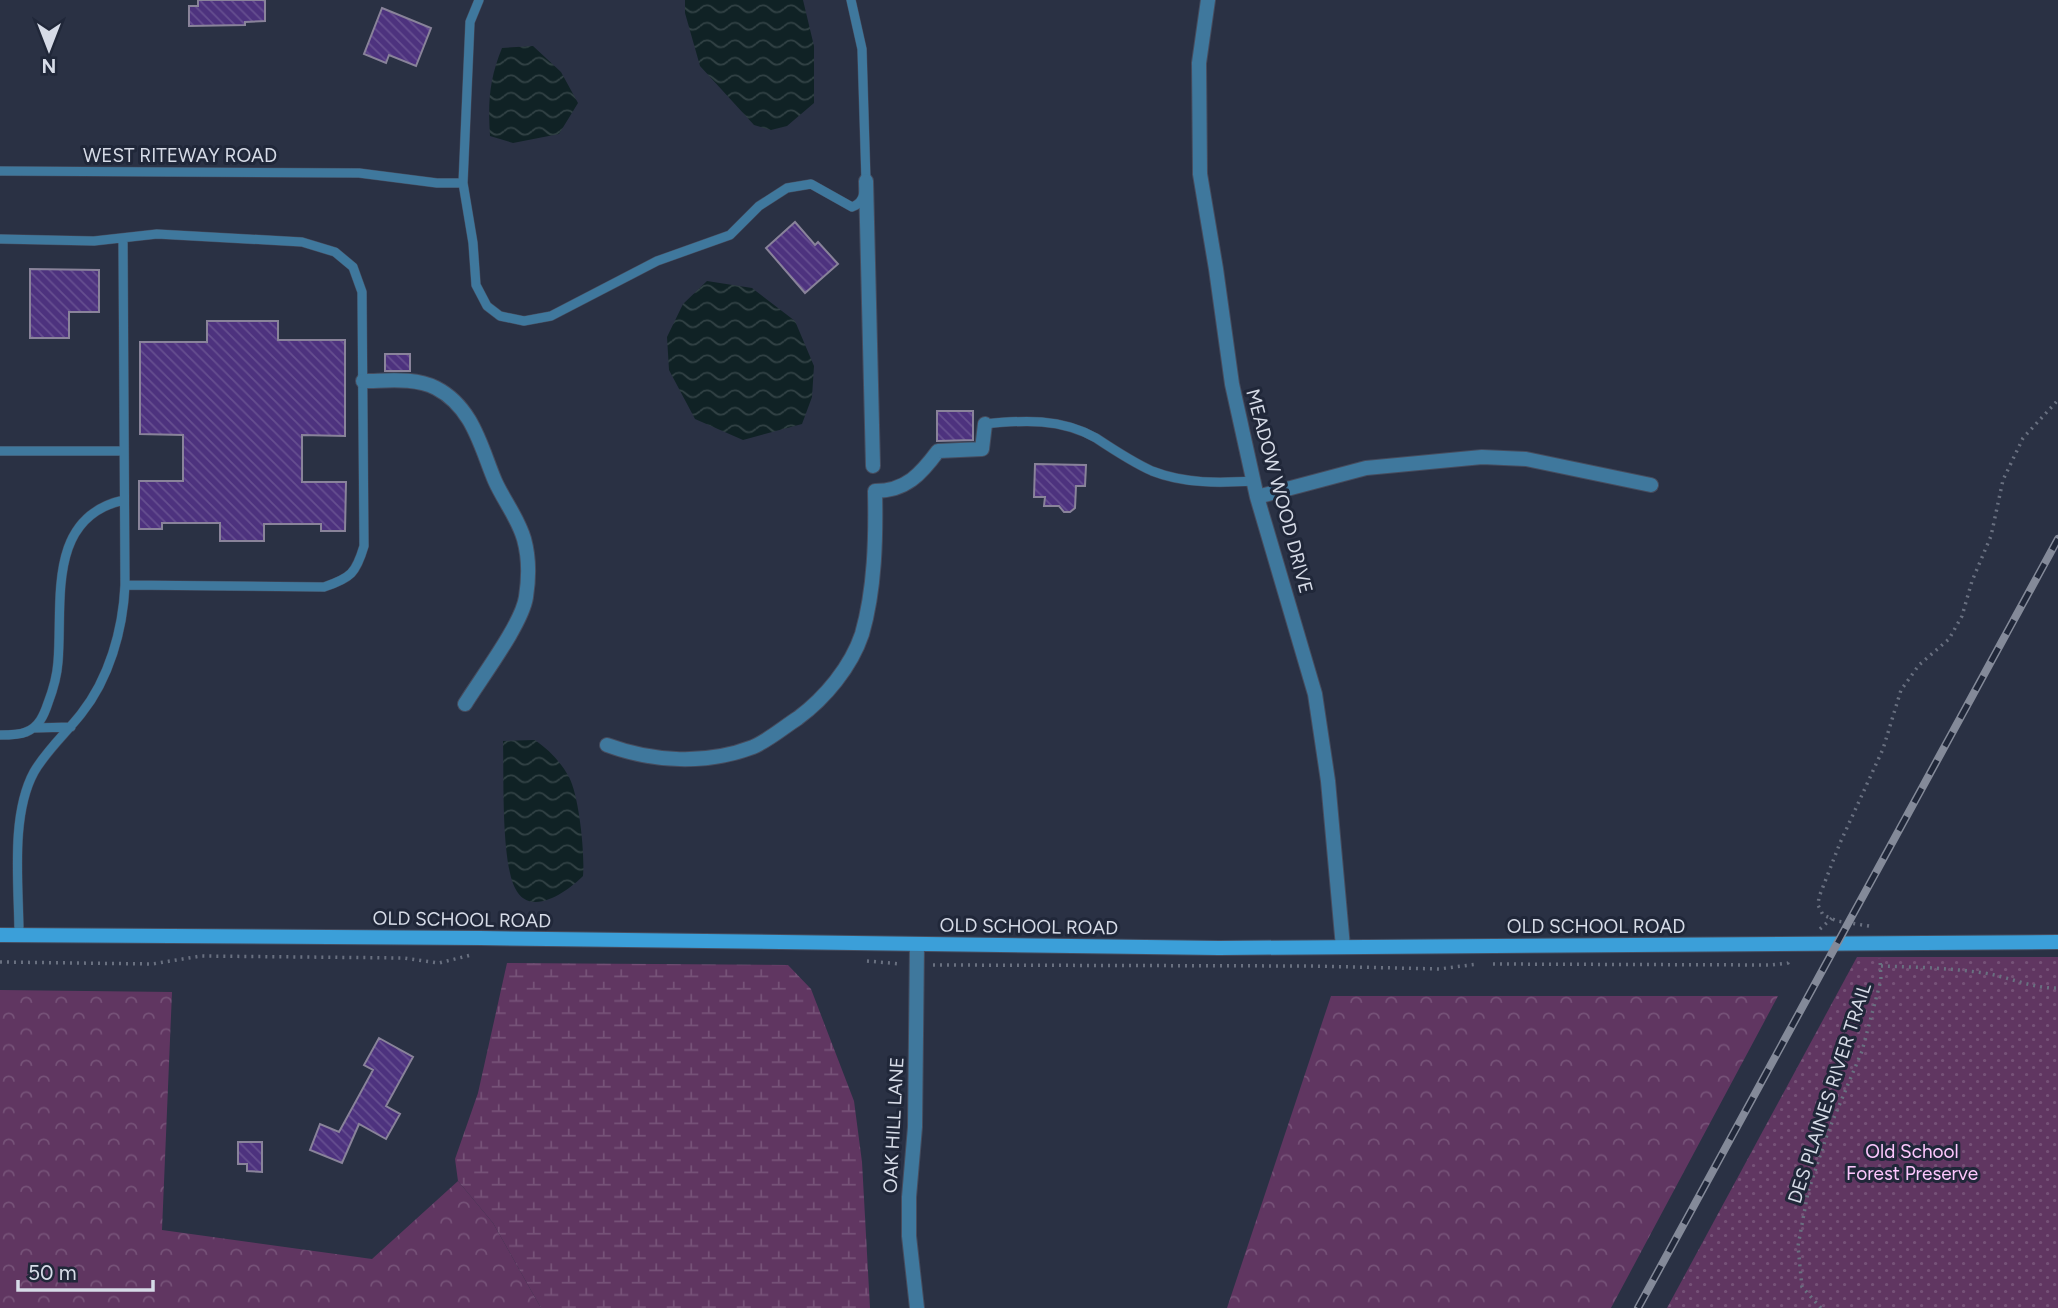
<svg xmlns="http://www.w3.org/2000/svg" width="2058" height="1308" viewBox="0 0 2058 1308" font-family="Figtree,sans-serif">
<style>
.forest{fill:url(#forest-crowns)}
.wetland{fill:url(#wetland-marsh)}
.park{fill:url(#park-dots)}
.water{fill:url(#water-waves)}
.building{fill:url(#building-back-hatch);stroke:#89839a;stroke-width:2}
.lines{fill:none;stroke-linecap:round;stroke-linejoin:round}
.lane-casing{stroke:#464c5e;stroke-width:10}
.street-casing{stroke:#464c5e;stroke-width:16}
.secondary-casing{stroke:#464c5e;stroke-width:16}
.path{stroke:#697080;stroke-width:3.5;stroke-dasharray:2 5;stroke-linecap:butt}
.lane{stroke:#3f789d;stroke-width:9}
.street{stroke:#3f789d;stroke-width:14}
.secondary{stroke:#3b9fd9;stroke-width:14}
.rail-casing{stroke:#848a99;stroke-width:8}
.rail{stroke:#202739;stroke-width:5;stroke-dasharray:16;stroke-linecap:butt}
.labels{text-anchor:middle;stroke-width:6;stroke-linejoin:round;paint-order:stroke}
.street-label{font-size:19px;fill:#d6dbe7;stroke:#202739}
.park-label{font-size:19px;fill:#fcc7fd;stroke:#202739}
</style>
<defs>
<pattern id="forest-crowns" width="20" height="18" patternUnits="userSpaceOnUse" patternTransform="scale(1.75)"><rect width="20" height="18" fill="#603661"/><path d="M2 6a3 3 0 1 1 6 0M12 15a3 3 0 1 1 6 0" fill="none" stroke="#765278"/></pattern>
<pattern id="wetland-marsh" width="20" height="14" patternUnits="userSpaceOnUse" patternTransform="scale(1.75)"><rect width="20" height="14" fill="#603661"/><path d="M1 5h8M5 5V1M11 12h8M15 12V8" fill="none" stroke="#765278"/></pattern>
<pattern id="park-dots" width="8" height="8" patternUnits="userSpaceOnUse" patternTransform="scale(1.75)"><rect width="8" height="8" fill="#603661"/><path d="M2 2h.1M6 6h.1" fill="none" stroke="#765278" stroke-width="1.8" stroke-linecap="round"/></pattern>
<pattern id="water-waves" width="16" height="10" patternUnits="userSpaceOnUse" patternTransform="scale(1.75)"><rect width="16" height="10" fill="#102225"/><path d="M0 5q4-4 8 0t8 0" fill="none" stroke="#324245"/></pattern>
<pattern id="building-back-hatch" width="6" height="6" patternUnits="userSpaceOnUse" patternTransform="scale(1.75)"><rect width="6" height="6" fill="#4d327e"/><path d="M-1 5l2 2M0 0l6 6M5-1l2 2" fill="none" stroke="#664f90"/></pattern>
</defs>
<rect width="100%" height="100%" fill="#2a3144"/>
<!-- forest -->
<path class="forest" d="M0 990 172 992 162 1230 372 1259 458 1181 493 1223 541 1308H0Z
M1331 996H1778L1611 1308H1227Z"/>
<!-- wetland -->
<path class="wetland" d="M507 963 788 965 811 989 854 1101 862 1162 870 1308H541L493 1223 458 1181 455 1159 478 1093Z"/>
<!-- park -->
<path class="park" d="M1857 957H2058V1308H1667Z"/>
<!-- water -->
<path class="water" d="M685 0H803L814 46V103L787 126 771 130 754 125 700 66 685 13Z
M533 46 561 72 578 103 559 134 513 143 490 136C488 102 489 80 502 48Z
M707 281 752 288 795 321 814 366 812 397 802 424 743 440 695 419 669 370 667 337 683 304Z
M535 740C549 750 560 761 569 777 579 796 585 853 583 876 568 891 530 919 515 888 501 860 504 776 503 741Z"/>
<!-- building -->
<path class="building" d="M198 0H265V21L245 22V25L189 26V6H198Z
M382 8 431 28 416 66 389 55 386 63 364 54Z
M795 222 815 245 818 242 838 264 805 293 766 248Z
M30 269 99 270V312H69V338H30Z
M207 321H278V340H345V436L302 435V482H346L345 531H321V524H264V541H220V523H162V529H139V481H183V435L140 434V342H207Z
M385 354H410V371H385Z
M937 411H973V440L937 441Z
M1035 464 1086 465 1085 486H1076L1075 508 1070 512H1064L1059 506H1044L1045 497H1034Z
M379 1038 413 1057 386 1106 400 1114 386 1139 359 1124 342 1163 310 1150 320 1124 339 1132 373 1070 364 1065Z
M238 1142H262V1172L247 1171V1164H238Z"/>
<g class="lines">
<!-- lane casing -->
<g class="lane-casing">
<path id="lane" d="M479 0 470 22 463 183 473 243 476 285 487 306 500 316 524 321 551 316 657 261 730 235 759 206 787 188 811 184 852 207C864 203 864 193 866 181L862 49 851 0
M0 171 359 173 437 183H463
M0 239 94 241 157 234 302 242 335 252 353 267 362 292 364 546C356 573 351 578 324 587L125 585C123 630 109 679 81 714 66 733 46 751 34 772 10 816 19 886 19 935
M123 239 125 585
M985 424C1023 420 1061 418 1096 438 1114 450 1132 462 1152 471 1185 484 1220 483 1254 481
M0 451H124
M34 728 71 727
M0 735C8 735 19 735 26 732 39 727 44 715 48 703 53 690 57 676 58 662 63 602 46 517 124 500"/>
</g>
<!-- street casing -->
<g class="street-casing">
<path id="street" d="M1208 0 1199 63 1200 174 1216 269 1232 384 1257 497 1315 694 1328 781 1343 947
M866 181 873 466
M363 381C387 381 414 377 436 388 473 407 481 448 495 481 504 501 518 518 524 539 529 557 529 578 526 597 522 624 481 678 465 704
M1257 497 1366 468 1482 457 1526 459 1651 485
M607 745C653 762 706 765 753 747 769 740 784 727 798 718 825 698 851 667 862 634 875 589 876 537 875 491 906 491 921 474 938 451L982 449 985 424
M917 1308 909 1236V1197L915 1127 917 944"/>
</g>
<!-- secondary casing -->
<g class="secondary-casing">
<path id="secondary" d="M0 935 480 938 1219 948 2058 942"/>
</g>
<!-- path -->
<path class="path" d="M1869 926 1837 921 1823 915 1818 905 1819 897 1840 843 1883 749 1901 690 1919 665 1949 639 1962 616 1972 581 1991 536 2003 480 2023 438 2058 400
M1820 929 1832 918
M867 961 901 964
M0 962 152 964 201 956 404 958 439 963 471 955
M1493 964 1771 965 1788 963 1790 959
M933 965 1311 966 1439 969 1478 964
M1881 966C1915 967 1950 968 1984 973 2010 977 2033 989 2058 988
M1821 1308 1802 1287 1798 1246 1808 1192 1828 1132 1862 1051 1881 980 1880 958"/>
<!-- lane -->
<use href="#lane" class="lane"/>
<!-- street -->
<use href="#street" class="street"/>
<!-- secondary -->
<use href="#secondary" class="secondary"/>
<!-- rail casing -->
<g class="rail-casing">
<path id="rail" d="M1638 1308 2058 539"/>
</g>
<!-- rail -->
<use href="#rail" class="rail"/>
</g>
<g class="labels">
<!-- street labels -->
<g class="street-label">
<text x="180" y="162">WEST RITEWAY ROAD</text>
<text transform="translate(1280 491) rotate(75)" y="7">MEADOW WOOD DRIVE</text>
<text transform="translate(462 919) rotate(1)" y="7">OLD SCHOOL ROAD</text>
<text transform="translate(1029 926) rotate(1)" y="7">OLD SCHOOL ROAD</text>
<text x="1596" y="933">OLD SCHOOL ROAD</text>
<text transform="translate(1829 1093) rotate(-72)" y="7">DES PLAINES RIVER TRAIL</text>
<text transform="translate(893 1125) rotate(-87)" y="7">OAK HILL LANE</text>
</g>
<!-- park labels -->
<g class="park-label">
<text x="1912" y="1158">Old School<tspan x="1912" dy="22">Forest Preserve</tspan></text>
</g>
</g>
<!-- north arrow -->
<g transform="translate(49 49) rotate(180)" stroke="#202739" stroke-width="5" paint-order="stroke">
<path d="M0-5L12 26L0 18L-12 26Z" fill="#d6dbe7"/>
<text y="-10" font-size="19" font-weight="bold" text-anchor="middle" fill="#d6dbe7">N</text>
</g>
<!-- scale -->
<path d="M18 1280v10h135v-10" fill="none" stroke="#d6dbe7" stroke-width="3.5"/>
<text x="28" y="1280" font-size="21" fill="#d6dbe7" stroke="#202739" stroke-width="5" paint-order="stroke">50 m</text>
</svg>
